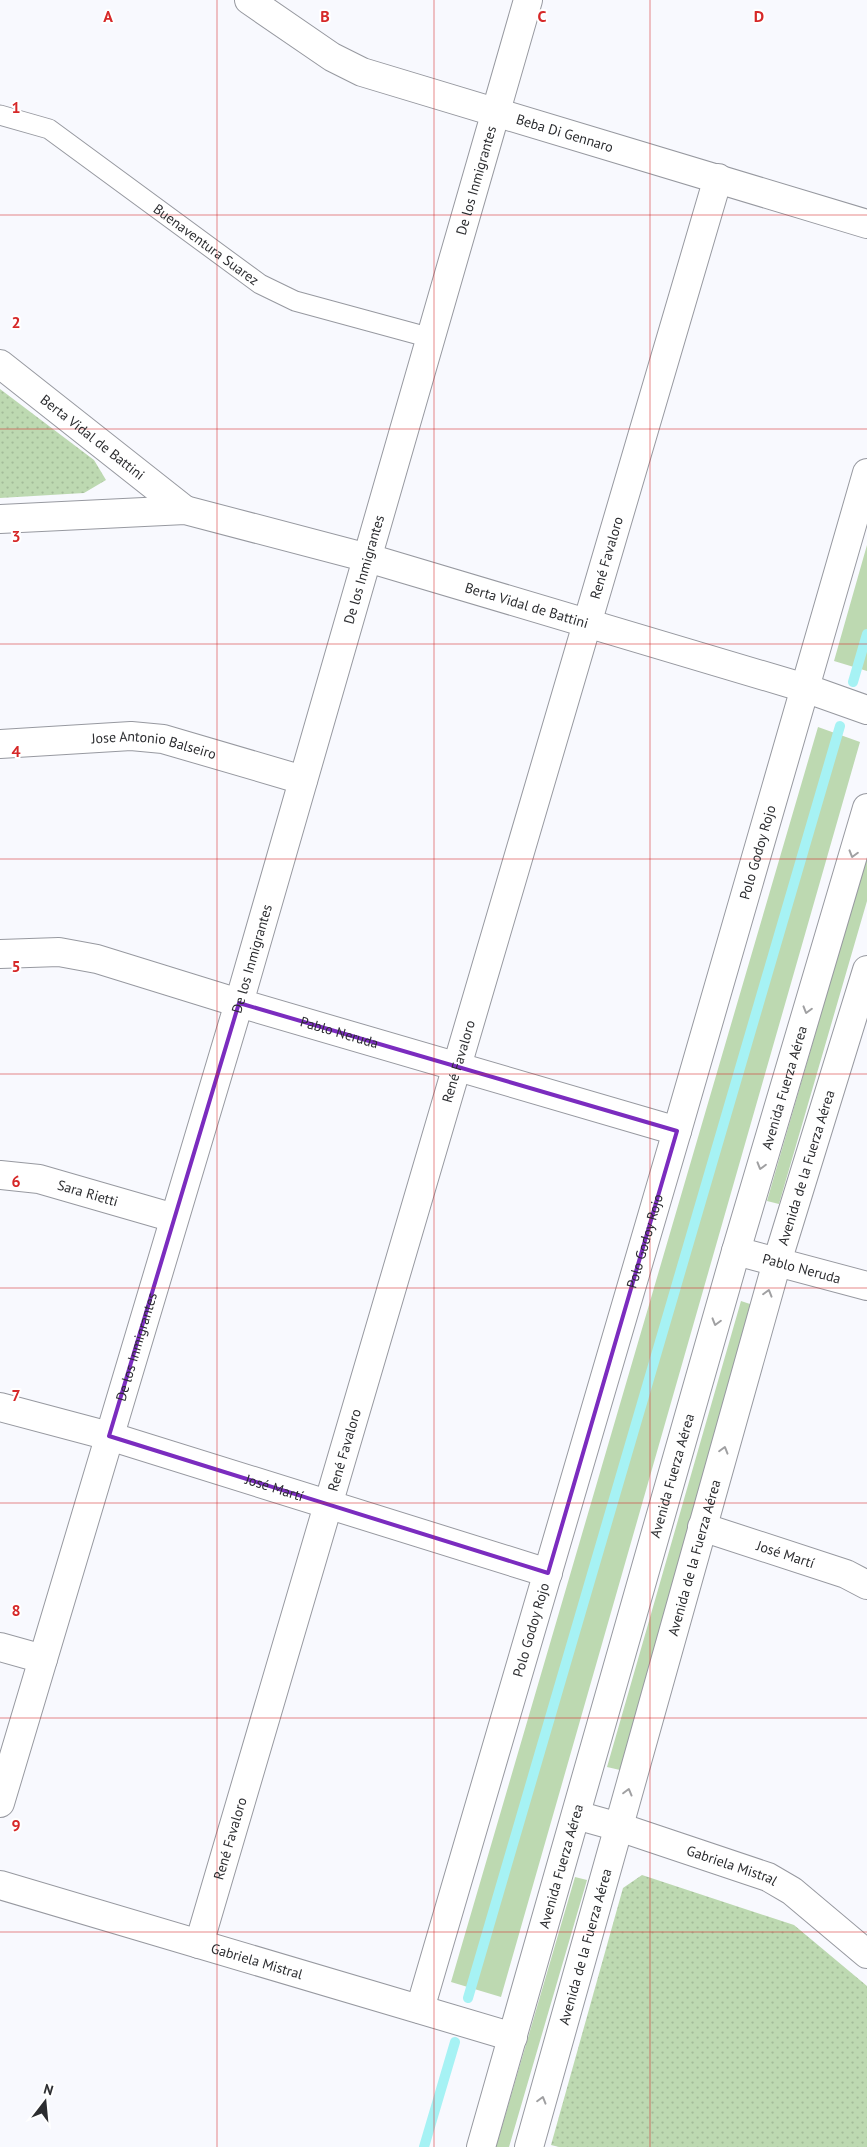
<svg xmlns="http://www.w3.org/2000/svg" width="867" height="2147" viewBox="0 0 867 2147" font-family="'PT Sans',sans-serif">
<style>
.green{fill:#bdd9b1}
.park{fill:url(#park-dots)}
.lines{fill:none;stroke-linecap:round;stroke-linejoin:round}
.stream{stroke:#a6f2f4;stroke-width:10}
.service-casing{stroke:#9799a0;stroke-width:21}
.minor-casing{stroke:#9799a0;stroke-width:30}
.tertiary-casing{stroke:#9799a0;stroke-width:30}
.primary-casing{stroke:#9799a0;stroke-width:30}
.service{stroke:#fff;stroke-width:19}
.minor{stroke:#fff;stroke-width:28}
.tertiary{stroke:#fff;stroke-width:28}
.primary{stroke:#fff;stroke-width:28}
.oneway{stroke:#a0a0a2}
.marked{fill:none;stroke:#7b2cbf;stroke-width:4;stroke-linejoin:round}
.grid{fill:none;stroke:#d62828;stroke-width:1;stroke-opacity:0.55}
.labels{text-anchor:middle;stroke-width:4;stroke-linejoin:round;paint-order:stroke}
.street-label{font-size:14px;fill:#2c2d30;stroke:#fff}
.grid-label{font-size:16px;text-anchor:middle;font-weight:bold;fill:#d62828;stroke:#fff;stroke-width:4;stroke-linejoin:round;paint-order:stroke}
</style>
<defs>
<pattern id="park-dots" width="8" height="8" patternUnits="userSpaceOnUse" patternTransform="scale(1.25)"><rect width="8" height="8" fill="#bdd9b1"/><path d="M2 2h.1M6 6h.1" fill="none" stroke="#a3bb99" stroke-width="1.8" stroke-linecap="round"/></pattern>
</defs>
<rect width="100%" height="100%" fill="#f8f9fe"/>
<!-- green -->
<path class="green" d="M867 545V671L834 661Z
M818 727 860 742 501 1997 451 1982Z
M867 855V901L779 1204 767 1201Z
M741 1301 753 1305 620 1770 607 1767Z
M575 1877 587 1880 509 2147H496Z"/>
<!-- park -->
<path class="park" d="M0 389 94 460 106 480 84 493 0 498Z
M642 1875 794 1925 867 1986V2147H559L551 2145 623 1888Z"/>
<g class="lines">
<!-- stream -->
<path class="stream" d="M853 682 867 634
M468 1998 840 726
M424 2147 455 2042"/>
<!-- service casing -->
<g class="service-casing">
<g id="service">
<path id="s1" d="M0 115 49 129 260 284 295 301 431 338"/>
</g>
</g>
<!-- minor casing -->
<g class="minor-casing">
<g id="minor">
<path id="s2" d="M249 0 332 57 362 72 867 224"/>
<path id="s3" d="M0 744 131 736 163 739 303 780"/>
<path id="s4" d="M0 954 59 952 97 959 239 1003 677 1131"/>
<path id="s5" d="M0 1175 39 1179 174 1218"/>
<path id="s6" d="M736 1251 867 1286"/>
<path id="s7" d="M0 1407 109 1436 548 1573"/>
<path id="s8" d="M702 1527 846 1574 867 1585"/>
<path d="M0 1647 43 1659"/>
<path id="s9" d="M0 1803 239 1003 528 0"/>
<path id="s10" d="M199 1944 718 178"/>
</g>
</g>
<!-- tertiary casing -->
<g class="tertiary-casing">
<g id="tertiary">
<path id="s11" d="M0 364 185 510"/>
<path id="s12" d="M0 519 185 510 368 558 805 688 867 710"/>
<path id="s13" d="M576 1815 619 1827 768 1877 792 1891 867 1954"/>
<path id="s14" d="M0 1885 513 2037"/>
<path id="s15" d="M420 2009 677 1131 867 473"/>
</g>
</g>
<!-- primary casing -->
<g class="primary-casing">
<g id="primary">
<path id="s16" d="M481 2147 736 1251 867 808"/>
<path id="s17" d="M529 2147 777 1262 867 970"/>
</g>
</g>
<!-- service -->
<use href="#service" class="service"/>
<!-- minor -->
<use href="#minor" class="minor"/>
<!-- tertiary -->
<use href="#tertiary" class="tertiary"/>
<!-- primary -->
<use href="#primary" class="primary"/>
</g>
<!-- one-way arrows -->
<defs><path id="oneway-chevron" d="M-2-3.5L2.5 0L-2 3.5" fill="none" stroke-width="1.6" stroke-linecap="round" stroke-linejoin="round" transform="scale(1.25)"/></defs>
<g class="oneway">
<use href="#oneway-chevron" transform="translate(853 854) rotate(106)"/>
<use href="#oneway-chevron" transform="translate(807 1010) rotate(106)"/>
<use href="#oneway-chevron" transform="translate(761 1166) rotate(106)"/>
<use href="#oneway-chevron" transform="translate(768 1293) rotate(-74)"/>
<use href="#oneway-chevron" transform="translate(716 1322) rotate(106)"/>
<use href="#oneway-chevron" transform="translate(724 1450) rotate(-74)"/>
<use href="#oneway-chevron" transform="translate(628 1792) rotate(-75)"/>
<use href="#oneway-chevron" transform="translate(542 2100) rotate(-74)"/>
</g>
<!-- marked area -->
<path class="marked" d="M239 1003 677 1131 548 1573 109 1436Z"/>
<!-- grid -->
<path class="grid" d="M217 0V2147M434 0V2147M650 0V2147M0 215H867M0 429H867M0 644H867M0 859H867M0 1074H867M0 1288H867M0 1503H867M0 1718H867M0 1932H867"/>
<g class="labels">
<!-- street labels -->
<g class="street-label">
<text dy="5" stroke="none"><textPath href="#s2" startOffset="346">Beba Di Gennaro</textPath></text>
<text dy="5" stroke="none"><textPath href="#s9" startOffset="1691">De los Inmigrantes</textPath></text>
<text dy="5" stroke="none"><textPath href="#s1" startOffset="246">Buenaventura Suarez</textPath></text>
<text dy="5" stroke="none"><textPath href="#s11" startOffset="118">Berta Vidal de Battini</textPath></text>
<text dy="5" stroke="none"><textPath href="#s10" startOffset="1445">René Favaloro</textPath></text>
<text dy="5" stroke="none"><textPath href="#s9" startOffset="1286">De los Inmigrantes</textPath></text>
<text dy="5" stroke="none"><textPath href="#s12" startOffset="540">Berta Vidal de Battini</textPath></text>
<text dy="5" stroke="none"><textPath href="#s3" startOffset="155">Jose Antonio Balseiro</textPath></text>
<text dy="5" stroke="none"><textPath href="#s15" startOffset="1205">Polo Godoy Rojo</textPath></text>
<text dy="5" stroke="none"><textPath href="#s9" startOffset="881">De los Inmigrantes</textPath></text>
<text dy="5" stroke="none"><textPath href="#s4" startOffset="351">Pablo Neruda</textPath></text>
<text dy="5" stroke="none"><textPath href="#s10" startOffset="920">René Favaloro</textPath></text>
<text dy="5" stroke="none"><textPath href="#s16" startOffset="1102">Avenida Fuerza Aérea</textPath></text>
<text dy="5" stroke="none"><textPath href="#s17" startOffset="1018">Avenida de la Fuerza Aérea</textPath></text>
<text dy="5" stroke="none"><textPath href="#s5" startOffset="90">Sara Rietti</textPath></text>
<text dy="5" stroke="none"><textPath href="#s15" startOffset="800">Polo Godoy Rojo</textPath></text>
<text dy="5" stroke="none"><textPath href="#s6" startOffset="68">Pablo Neruda</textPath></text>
<text dy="5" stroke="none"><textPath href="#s9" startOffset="476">De los Inmigrantes</textPath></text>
<text dy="5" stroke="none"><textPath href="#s10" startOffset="515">René Favaloro</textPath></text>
<text dy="5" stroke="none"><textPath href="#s16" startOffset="698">Avenida Fuerza Aérea</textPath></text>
<text dy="5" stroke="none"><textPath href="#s7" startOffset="286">José Martí</textPath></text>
<text dy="5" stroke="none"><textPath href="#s8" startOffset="88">José Martí</textPath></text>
<text dy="5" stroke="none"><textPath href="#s17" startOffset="612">Avenida de la Fuerza Aérea</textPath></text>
<text dy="5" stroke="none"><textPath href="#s15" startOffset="395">Polo Godoy Rojo</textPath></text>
<text dy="5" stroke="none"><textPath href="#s10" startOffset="110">René Favaloro</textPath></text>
<text dy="5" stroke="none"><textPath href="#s16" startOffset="292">Avenida Fuerza Aérea</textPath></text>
<text dy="5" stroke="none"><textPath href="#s13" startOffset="164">Gabriela Mistral</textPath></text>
<text dy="5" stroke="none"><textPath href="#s17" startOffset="208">Avenida de la Fuerza Aérea</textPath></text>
<text dy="5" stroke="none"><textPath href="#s14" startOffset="268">Gabriela Mistral</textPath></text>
</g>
</g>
<g class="grid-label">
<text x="108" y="22">A</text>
<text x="325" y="22">B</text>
<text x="542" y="22">C</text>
<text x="759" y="22">D</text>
<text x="16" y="113">1</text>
<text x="16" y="328">2</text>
<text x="16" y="542">3</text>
<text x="16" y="757">4</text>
<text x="16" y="972">5</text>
<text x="16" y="1187">6</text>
<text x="16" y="1401">7</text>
<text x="16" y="1616">8</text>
<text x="16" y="1831">9</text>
</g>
<!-- north arrow -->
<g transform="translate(45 2102) rotate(16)" stroke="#ffffff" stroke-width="4" paint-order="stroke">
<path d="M0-4L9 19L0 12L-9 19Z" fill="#2c2d30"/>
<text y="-8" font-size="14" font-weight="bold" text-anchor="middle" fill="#2c2d30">N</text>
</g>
</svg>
